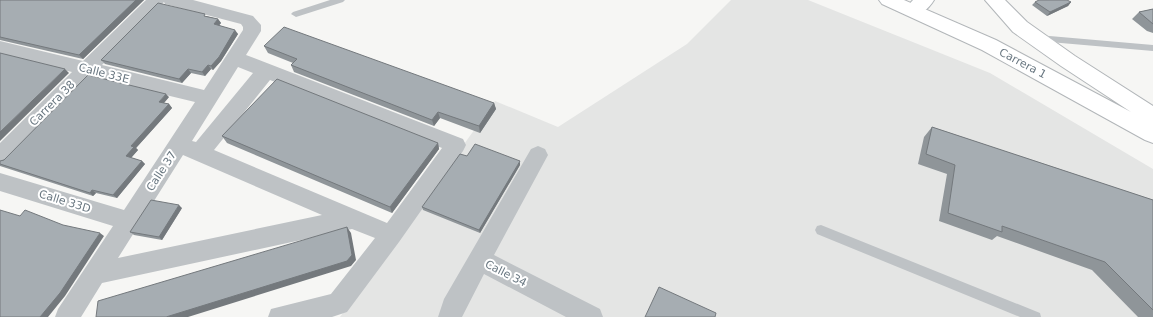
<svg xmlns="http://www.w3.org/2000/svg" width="1153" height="317" viewBox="0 0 1153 317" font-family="'DejaVu Sans',sans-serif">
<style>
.built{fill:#e4e5e4}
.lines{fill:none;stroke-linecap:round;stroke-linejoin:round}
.secondary-casing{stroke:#b1b6b9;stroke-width:2}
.primary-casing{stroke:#b2b6b9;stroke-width:2}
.lane{fill:#bec2c5;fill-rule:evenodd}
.street{fill:#bec2c5;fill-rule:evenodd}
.secondary{fill:#fff;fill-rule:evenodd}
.primary{fill:#fff;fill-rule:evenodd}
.wall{fill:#8f9599}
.shaded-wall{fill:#74797d}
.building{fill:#a6adb2;stroke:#74797d}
.labels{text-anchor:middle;stroke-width:4;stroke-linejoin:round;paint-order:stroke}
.street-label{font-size:11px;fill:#697781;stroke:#fff}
</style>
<rect width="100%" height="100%" fill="#f6f6f4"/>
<!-- built -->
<path class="built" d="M731 0H808L990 73 1153 169V317H340L495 101 558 127 687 44Z"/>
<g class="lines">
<!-- secondary casing -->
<g class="secondary-casing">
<path id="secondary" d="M913 0H934C928 10 918 18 907 14L904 10Z"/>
</g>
<!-- primary casing -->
<g class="primary-casing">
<path id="primary" d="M879 0H904L996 40 1131 112 1061 66 1013 32 985 0H1005L1027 22 1075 56 1153 106V143L1145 140 982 50 882 4Z"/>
</g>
<!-- lane -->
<path class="lane" d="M330 0H345L343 2 296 17 291 14 293 12Z
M1038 35 1153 45V51L1038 41 1033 38Z
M821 225 1040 313 1041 317H1020L817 234 815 230 817 226Z"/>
<!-- street -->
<path class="street" d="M146 0H193L253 16 261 25V31L246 55 463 139 466 145 463 151 399 242 347 312 332 317H268L271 309 331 294 375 238 352 229 102 283 81 317H55L58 309 113 226 0 191V173L124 210 195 102 91 77 7 162 0 165V143L72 72 0 55V41L83 61ZM164 2 165 4 241 24 243 27V30L204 90 102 65ZM238 67 253 73 196 142 192 141ZM270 80 442 148 387 223 214 150ZM183 155 322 215 118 258Z
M538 146 545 149 548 155 494 255 600 309 603 317H566L484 274 462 317H438L444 299 531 149Z"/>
<!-- secondary -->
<use href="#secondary" class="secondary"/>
<!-- primary -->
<use href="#primary" class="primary"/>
</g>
<!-- wall -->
<path class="wall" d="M0 0H144L83 59 0 40Z
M1035 2H1071L1068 6 1047 16 1032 5Z
M1153 9V33L1147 31 1132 19 1139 12Z
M206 16 218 19 221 23 219 25 238 34 221 61 213 70 211 69 205 76 191 73 182 83 105 64 101 60Z
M264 46 494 103 496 109 480 133 440 118 434 126 294 72 291 65 293 63 268 53Z
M169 97 164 103 169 104 172 108 136 148 138 150 131 158 142 161 145 164 117 198 96 193 93 196 0 166V161Z
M932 127 1153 200V317H1138L1092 270 997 236 992 240 939 221 947 174 918 164 924 137Z
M222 136 438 143 439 149 392 213 227 143Z
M520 165 480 233 423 210 422 207Z
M182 208 162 240 134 235 130 232Z"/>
<!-- shaded-wall -->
<path class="shaded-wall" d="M136 0H144L83 59 79 55Z
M1071 2 1068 6 1047 16 1050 12Z
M218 19 221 23 217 28 214 24Z
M235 30 238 34 221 61 213 70 211 66Z
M208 65 211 69 205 76 202 72Z
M65 69 69 73 0 141V132Z
M188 69 191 73 182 83 179 79Z
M166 94 169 97 162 105 159 102Z
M494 103 496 109 480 133 479 126Z
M169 104 172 108 136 148 138 150 130 159 126 156 131 146Z
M438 112 440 118 434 126 432 120Z
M438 143 439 149 392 213 390 207Z
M142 161 145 164 117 198 113 195Z
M520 161V165L480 233 479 230Z
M92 190 96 193 93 196 90 193Z
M179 205 182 208 162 240 159 237Z
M347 227 351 233 356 260 351 266 188 317H166Z
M100 233 104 236 65 296 48 317H40Z"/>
<!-- building -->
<path class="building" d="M0 0H136L79 55 0 37Z
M1039 0H1067L1071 2 1050 12 1035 2Z
M158 3 205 14 204 16 218 19 214 24 235 30 219 57 211 66 208 65 202 72 188 69 179 79 101 60Z
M1153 9V24L1139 12Z
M284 27 494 103 479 126 438 112 432 120 291 65 297 59 264 46Z
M0 53 65 69 0 132Z
M88 75 166 94 159 102 169 104 131 146 134 147 126 156 142 161 113 195 92 190 90 193 0 164V161L4 160Z
M277 79 438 143 390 207 222 136Z
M932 127 1153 200V310L1105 262 1002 226V232L948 213 955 165 926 154Z
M475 144 520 161 479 230 422 207 460 154 467 156Z
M151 200 179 205 159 237 130 232Z
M0 210 20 216 25 210 63 225 100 233 60 293 40 317H0Z
M347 227 352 255 347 261 166 317H96L98 301Z
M659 287 716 313 715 317H645Z"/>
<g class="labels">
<!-- street labels -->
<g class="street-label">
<text transform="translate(1023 63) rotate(28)" y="4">Carrera 1</text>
<text transform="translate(104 73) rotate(14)" y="4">Calle 33E</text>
<text transform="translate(52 103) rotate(-45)" y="4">Carrera 38</text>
<text transform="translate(161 171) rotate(-57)" y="4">Calle 37</text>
<text transform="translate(65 201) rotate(17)" y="4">Calle 33D</text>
<text transform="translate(506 273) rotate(27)" y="4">Calle 34</text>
</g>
</g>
</svg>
